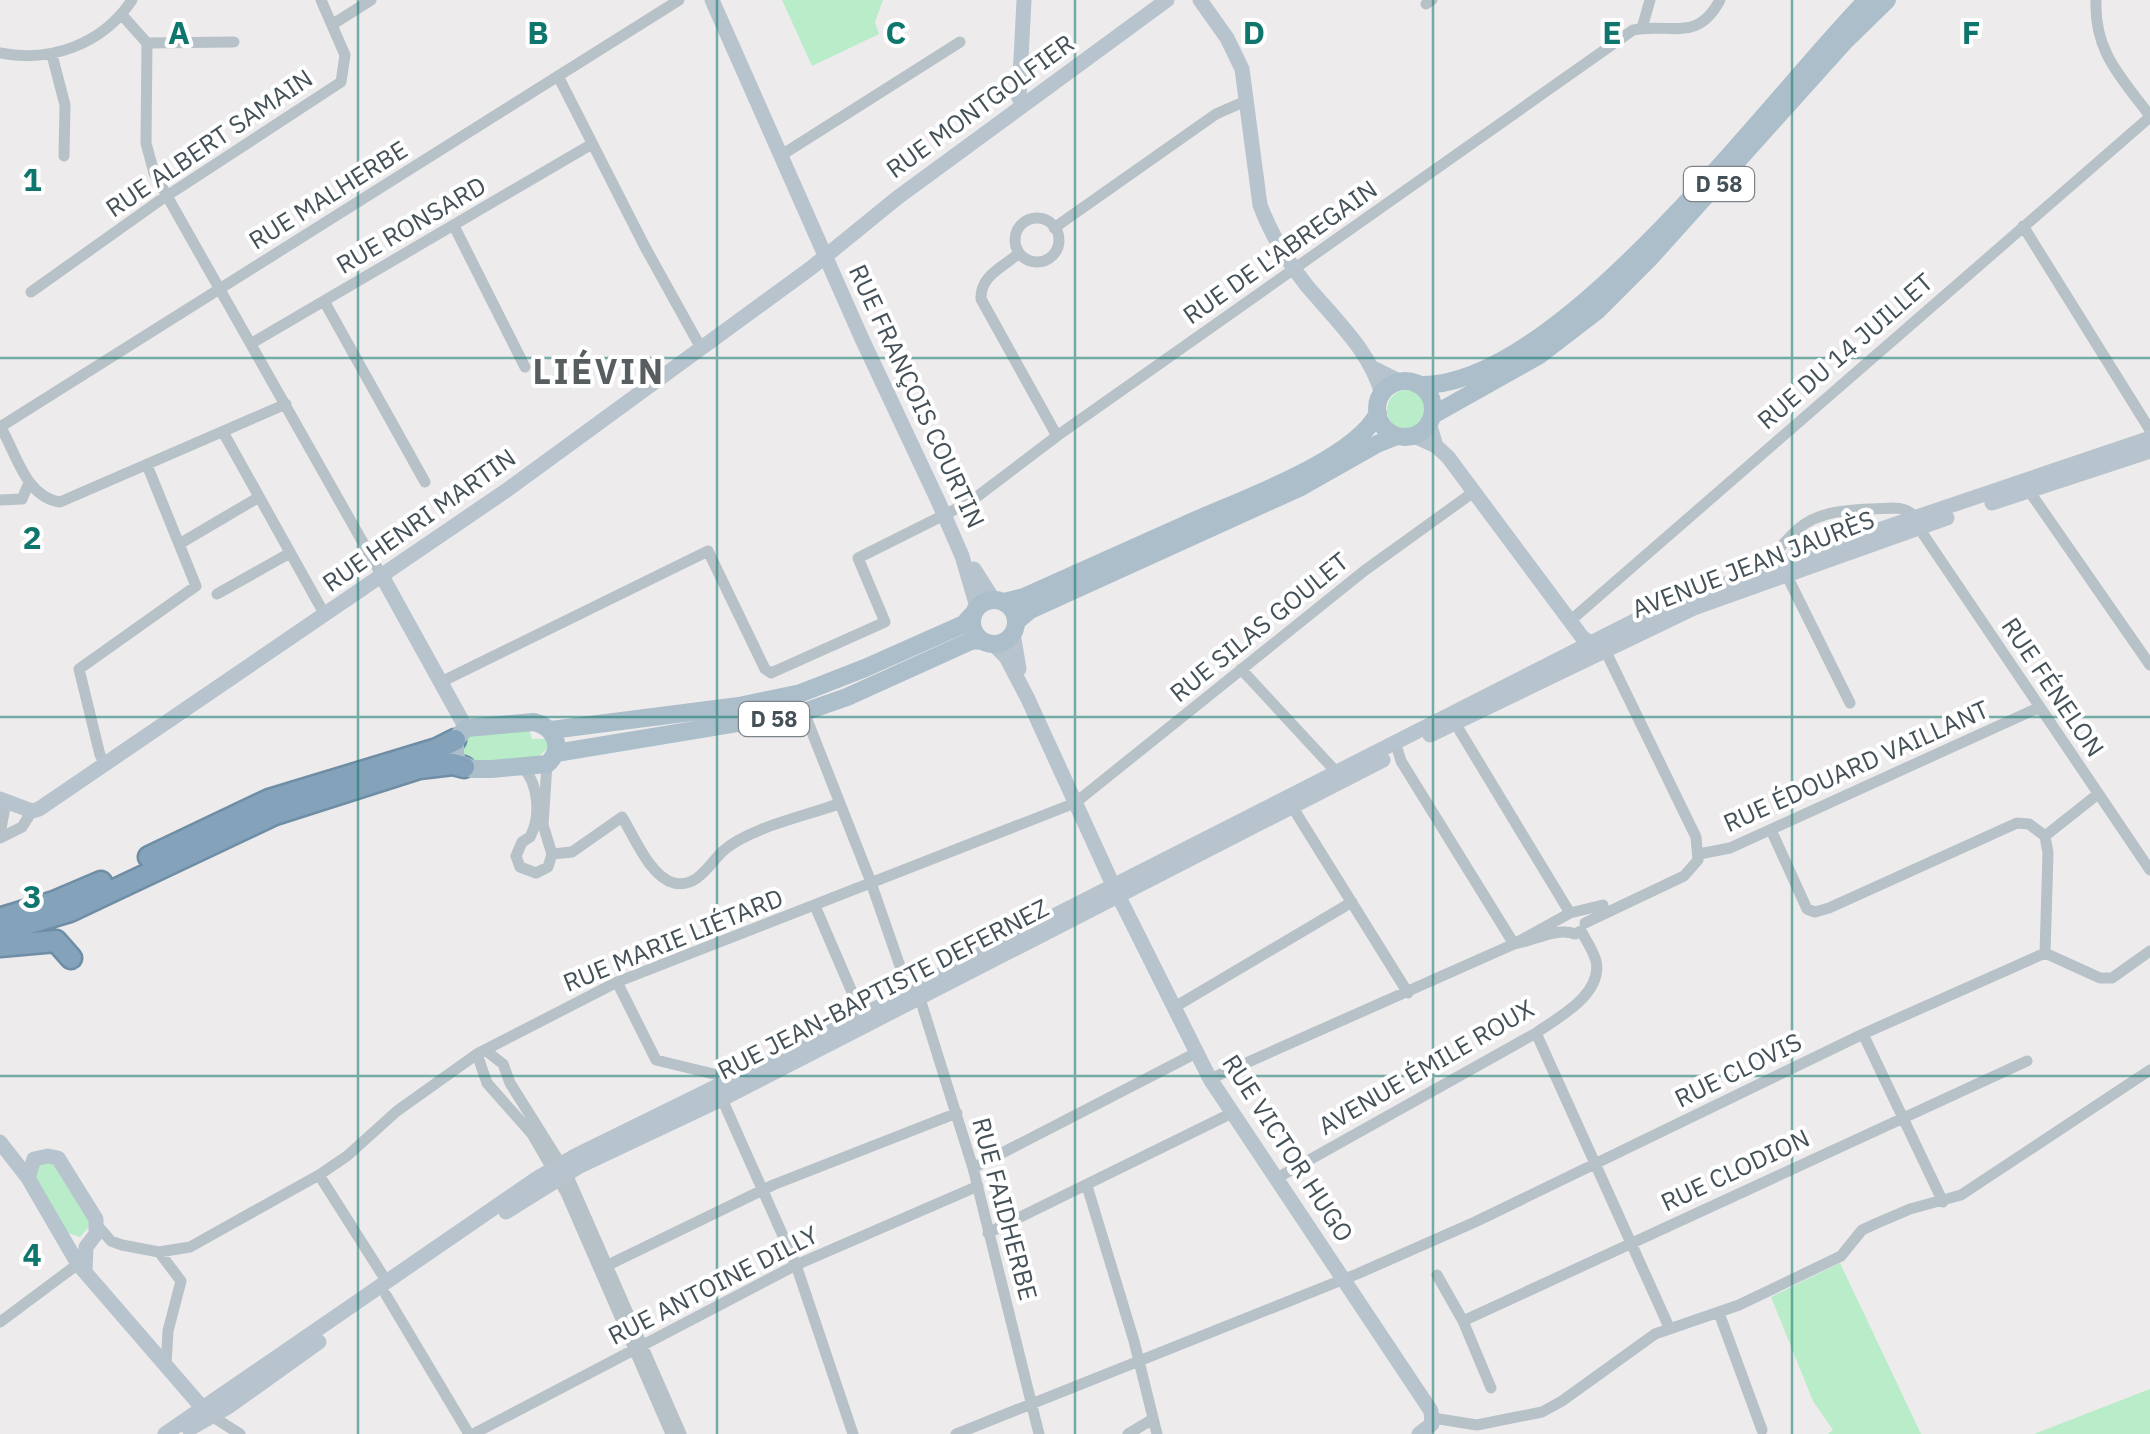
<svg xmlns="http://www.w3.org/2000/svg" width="2150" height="1434" viewBox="0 0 2150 1434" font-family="'IBM Plex Sans',sans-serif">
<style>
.green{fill:#b9ecc8}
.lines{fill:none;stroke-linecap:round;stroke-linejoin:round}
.highway-casing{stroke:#6f8ea6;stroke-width:25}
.street{stroke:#b7c2c8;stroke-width:11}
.secondary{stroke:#b7c4ce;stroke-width:15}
.primary{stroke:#abbeca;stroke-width:18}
.highway{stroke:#84a3ba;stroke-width:20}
.grid{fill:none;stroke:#0f766e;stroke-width:2.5;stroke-opacity:0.55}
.labels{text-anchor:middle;stroke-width:8;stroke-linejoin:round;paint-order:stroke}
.shield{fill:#fff;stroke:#7d858a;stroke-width:2.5}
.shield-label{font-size:22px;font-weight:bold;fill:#455158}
.street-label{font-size:25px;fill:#455158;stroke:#fff}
.district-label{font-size:35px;font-weight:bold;letter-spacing:2.5px;fill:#585d60;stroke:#fff}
.grid-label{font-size:32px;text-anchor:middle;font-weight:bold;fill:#0f766e;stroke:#fff;stroke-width:8;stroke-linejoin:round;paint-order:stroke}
</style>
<rect width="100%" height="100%" fill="#eeebec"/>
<!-- green -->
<path class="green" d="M782 0H883L875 22 879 34 812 66Z
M1387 410a20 20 0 1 1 40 0a20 20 0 1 1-40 0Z
M529 729 532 739H548V748L538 757 473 761 464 754 463 744 468 736Z
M43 1162 56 1164 89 1218V1227L80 1237 65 1232 33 1178 37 1165Z
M1840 1263 1921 1434H1828L1833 1430 1813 1401 1771 1297Z
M2150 1389V1434H2034Z"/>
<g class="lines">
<!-- highway casing -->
<g class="highway-casing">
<path id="highway" d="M149 857 269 800 437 749 455 740
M2 918 54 902 101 882
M0 932 70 911 275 814 419 768 453 764 464 767
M0 946 56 941 71 958"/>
</g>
<!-- street -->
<path class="street" d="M2096 0C2094 52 2121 77 2150 116
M1426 4 1432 0
M122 15 147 43 146 143 154 173 383 578
M333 24 371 0
M1642 28 1650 0
M147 43 234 42
M0 53C51 63 103 44 132 0
M52 55 65 105 64 156
M558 76 645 247 701 348
M780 156 960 42
M1015 240a22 22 0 1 1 44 0a22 22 0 1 1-44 0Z
M454 226 525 367
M2023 226 2150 430
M1054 228 1216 114 1248 100
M1018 254C1002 268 980 276 981 299L1057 436
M31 292 159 201 341 82 345 55 321 0
M324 301 425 482
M252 343 592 144
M0 426C16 452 25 497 60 502L286 404
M0 427 679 0
M223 432 325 615
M2027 488 2150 665
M0 500 22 499 29 483
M181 543 259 497
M1765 570 1764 565C1775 553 1786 540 1798 529 1823 507 1863 510 1893 508 1914 508 1915 519 1923 534L2150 870
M1786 574 1850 703
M217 594 290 553
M1570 621 2150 117
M1241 669 1340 776
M441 682 708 551 765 669 771 673 885 622 858 558 970 502 1057 436 1633 30C1669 22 1697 44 1720 0
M804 712 869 877 909 992 922 1005 973 1168 1039 1434
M1455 723 1570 913
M106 764 100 755 79 669 196 586 147 465
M522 767C539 783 541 817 530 837L522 842 516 856 520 867 536 873 548 867 552 854 543 825 547 764
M1293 808 1408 993
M1771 830 1807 909 1815 912 1829 908 2017 823 2029 824 2045 836
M0 834 6 802
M0 838 22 827 32 811
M552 854 572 852 622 817C634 836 650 877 674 883 698 888 709 864 723 851 748 828 806 816 838 804
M1699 854 1730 848 2040 707
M815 906 861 1013
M1585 923 1684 876 1698 860 1696 837 1605 650
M1581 931 1575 934C1556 927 1534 941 1514 944L1570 913 1603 905
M2045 953 2048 853 2045 836 2098 794
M617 982 656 1060 730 1078
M1173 1008 1352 902
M1536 1033 1669 1327
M1863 1034 1943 1202
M485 1050 503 1064 510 1083 567 1174 681 1434
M477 1054 487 1083 532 1134 566 1193 671 1434
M1210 1079 1514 944 1401 761 1398 751
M722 1099 796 1265 853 1434
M973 1168 1196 1053
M319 1175 387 1282
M1277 1178 1536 1033C1559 1017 1603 994 1596 961 1593 950 1586 940 1581 931
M1087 1186 1134 1341 1157 1434
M97 1225 111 1241 122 1245 159 1252 190 1247 319 1175 347 1156 397 1111 477 1054 617 982 1075 803 1364 571 1475 491
M988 1233 1234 1112
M159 1252 181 1281 168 1331 166 1365
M604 1267 773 1185 957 1113
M1437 1275 1463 1321 1491 1388
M386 1295 469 1434
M1719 1313 1762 1430
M1463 1321 2027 1061
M0 1322 78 1264
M210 1415 240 1434
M1433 1418 1477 1425 1542 1412 1562 1401 1655 1334 1739 1305 1841 1256 1862 1230 1875 1224 1910 1209 1961 1195 2150 1070
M473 1434 796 1265 978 1186
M956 1434 1357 1274 1475 1222 1863 1034 2045 953 2100 978H2112L2150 951
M1128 1434 1153 1419"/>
<!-- secondary -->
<path class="secondary" d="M712 0 862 339 939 503 962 556 977 607
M1200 0 1227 38 1242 69 1260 205C1271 234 1287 261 1307 286 1335 319 1370 351 1382 394
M1023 104 1019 98 1024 0
M1373 368 1401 382
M1429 423 1436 446
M1414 436 1436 446 1448 457 1582 637 1594 646
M1992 503 2150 451
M974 569 993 599
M383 578 466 728
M1013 633 1019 669
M993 644 1006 657 1027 697 1113 885 1210 1079 1431 1411 1432 1424 1419 1434
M1430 735 1694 608 1947 518
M0 799 32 811 39 809 507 490 811 268 897 198 1167 0
M0 1142 28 1178 78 1264 206 1412
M28 1178 34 1159 48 1156 58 1158 96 1219V1234L86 1247 85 1271
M506 1212 580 1166 722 1099 1383 760
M189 1429 228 1407 319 1342
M165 1434 536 1179 575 1156 909 992 965 961 1652 612 1781 563 2150 438"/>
<!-- primary -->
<path class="primary" d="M1377 409a28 28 0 1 1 56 0a28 28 0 1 1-56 0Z
M1419 385C1559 389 1771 98 1867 0
M1433 415 1538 356 1598 310 1649 259 1845 41 1887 0
M972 622a22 22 0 1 1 44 0a22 22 0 1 1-44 0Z
M1004 602 1024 597C1078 573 1133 548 1187 524 1235 502 1354 461 1378 413
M1016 622 1030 610 1301 487 1377 444 1397 436
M534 722C555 727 565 749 547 764L491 769H473L458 763 455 755V740L466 728Z
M551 730 739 706 801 693 865 668 964 624 972 615
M556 753 804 712 847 697 973 640 982 641"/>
<!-- highway -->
<use href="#highway" class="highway"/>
</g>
<!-- grid -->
<path class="grid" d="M358 0V1434M717 0V1434M1075 0V1434M1433 0V1434M1792 0V1434M0 358H2150M0 717H2150M0 1076H2150"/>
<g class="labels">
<!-- shield labels -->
<g class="shield">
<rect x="1684" y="167" width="70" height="34" rx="8"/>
<rect x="739" y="702" width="70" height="34" rx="8"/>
</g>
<g class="shield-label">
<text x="1719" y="192">D 58</text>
<text x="774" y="727">D 58</text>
</g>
<!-- street labels -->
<g class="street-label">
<text transform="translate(980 106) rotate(-36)" y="9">RUE MONTGOLFIER</text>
<text transform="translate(209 143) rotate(-34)" y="9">RUE ALBERT SAMAIN</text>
<text transform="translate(328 195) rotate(-32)" y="9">RUE MALHERBE</text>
<text transform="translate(411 225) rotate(-30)" y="9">RUE RONSARD</text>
<text transform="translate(1280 252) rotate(-35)" y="9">RUE DE L'ABREGAIN</text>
<text transform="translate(1845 351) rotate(-41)" y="9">RUE DU 14 JUILLET</text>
<text transform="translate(917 396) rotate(65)" y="9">RUE FRANÇOIS COURTIN</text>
<text transform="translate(419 520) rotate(-35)" y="9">RUE HENRI MARTIN</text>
<text transform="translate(1753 564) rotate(-21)" y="9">AVENUE JEAN JAURÈS</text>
<text transform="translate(1259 627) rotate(-39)" y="9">RUE SILAS GOULET</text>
<text transform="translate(2053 687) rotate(56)" y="9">RUE FÉNELON</text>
<text transform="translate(1856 766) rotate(-24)" y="9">RUE ÉDOUARD VAILLANT</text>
<text transform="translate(673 940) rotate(-22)" y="9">RUE MARIE LIÉTARD</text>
<text transform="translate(883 989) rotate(-27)" y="9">RUE JEAN-BAPTISTE DEFERNEZ</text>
<text transform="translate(1426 1067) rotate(-30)" y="9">AVENUE ÉMILE ROUX</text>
<text transform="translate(1738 1070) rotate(-26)" y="9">RUE CLOVIS</text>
<text transform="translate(1288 1148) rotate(57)" y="9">RUE VICTOR HUGO</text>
<text transform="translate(1735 1170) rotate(-25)" y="9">RUE CLODION</text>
<text transform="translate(1005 1209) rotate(75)" y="9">RUE FAIDHERBE</text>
<text transform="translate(713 1285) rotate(-27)" y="9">RUE ANTOINE DILLY</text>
</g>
<!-- district labels -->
<g class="district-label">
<text x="599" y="384">LIÉVIN</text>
</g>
</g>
<g class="grid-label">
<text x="179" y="44">A</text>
<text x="538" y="44">B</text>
<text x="896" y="44">C</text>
<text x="1254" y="44">D</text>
<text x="1612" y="44">E</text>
<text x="1971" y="44">F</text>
<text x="32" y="191">1</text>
<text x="32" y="549">2</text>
<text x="32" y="908">3</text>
<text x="32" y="1266">4</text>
</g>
</svg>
